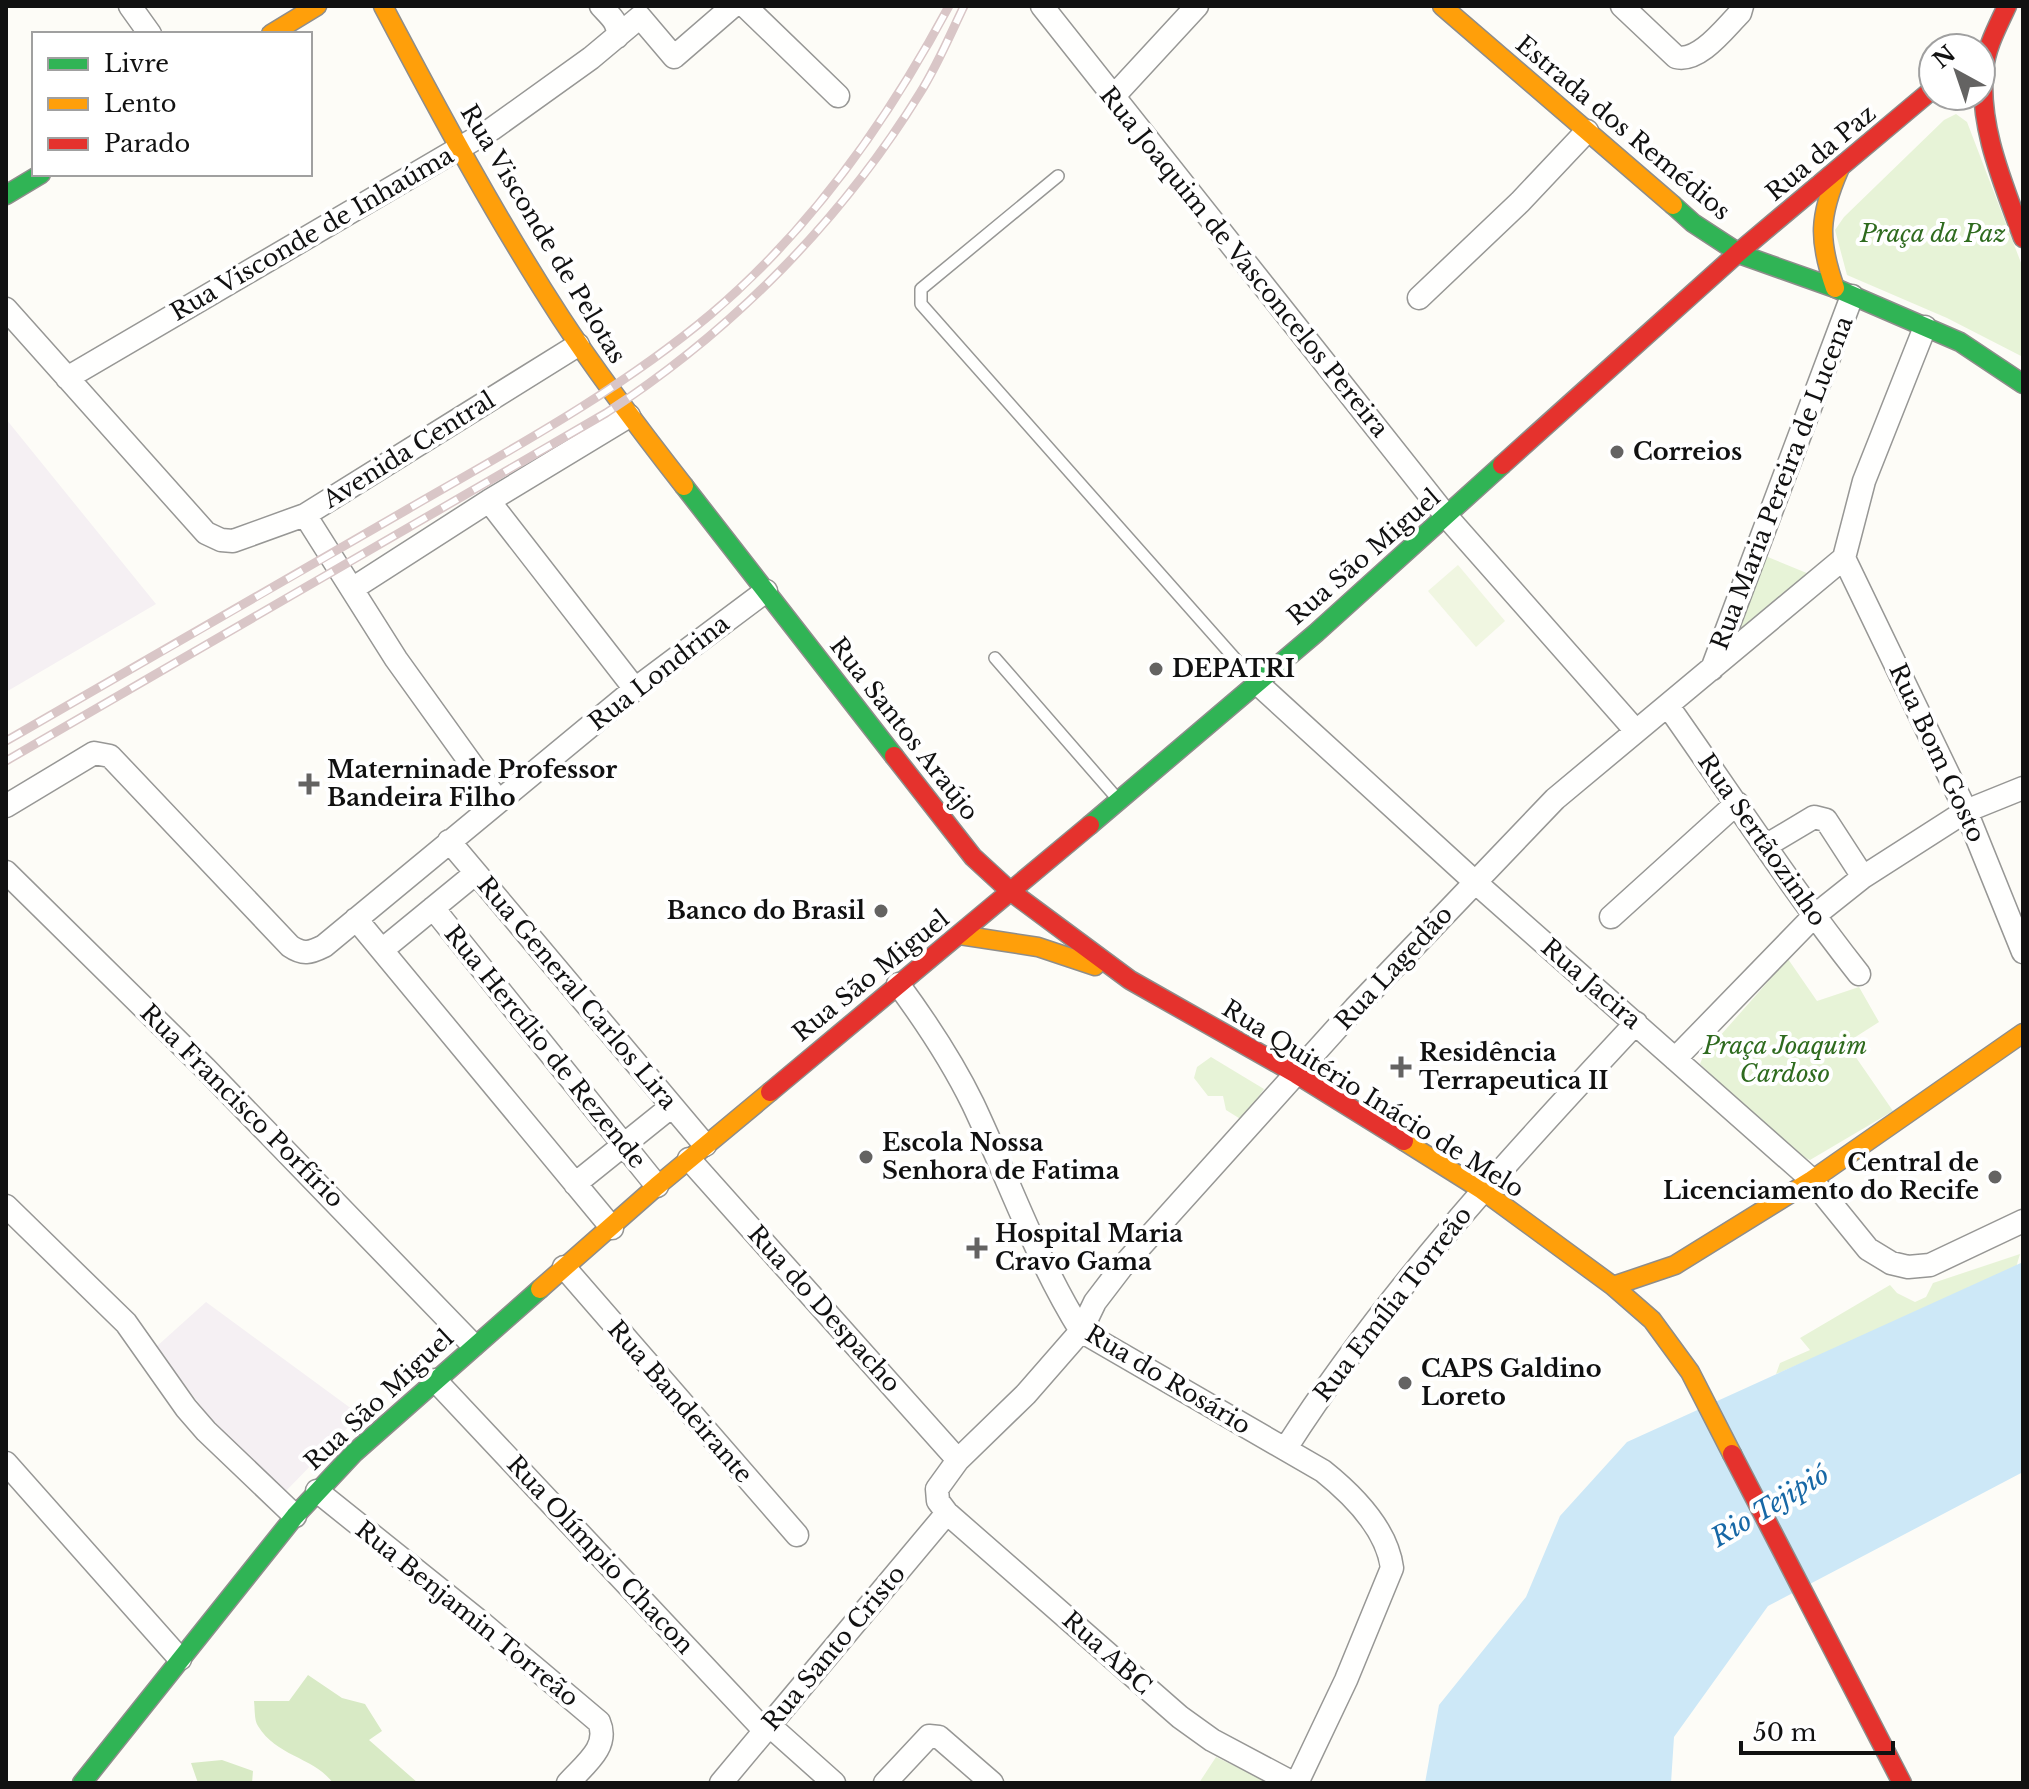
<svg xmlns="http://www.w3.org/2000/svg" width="2029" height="1789" viewBox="0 0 2029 1789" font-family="'Libre Baskerville',serif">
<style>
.industrial{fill:#f5f0f3}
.green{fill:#e7f3d7}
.forest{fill:#d8eac5}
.pitch{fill:#f0f6e1}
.water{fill:#cde8f7}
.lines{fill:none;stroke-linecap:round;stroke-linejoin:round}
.lane-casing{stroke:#979795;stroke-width:14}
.street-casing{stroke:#979795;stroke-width:25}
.fast-casing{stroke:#8e8d8b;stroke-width:21}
.slow-casing{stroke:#8e8d8b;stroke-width:21}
.jam-casing{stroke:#8e8d8b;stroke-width:21}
.lane{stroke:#fffffe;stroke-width:11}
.street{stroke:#fffffe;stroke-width:22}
.fast{stroke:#30b455;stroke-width:18}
.slow{stroke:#ff9f0a;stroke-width:18}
.jam{stroke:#e5322d;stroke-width:18}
.rail-casing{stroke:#d9c6c7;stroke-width:9}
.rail{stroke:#fff;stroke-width:6;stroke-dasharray:18;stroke-linecap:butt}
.poi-dot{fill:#646362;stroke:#fff;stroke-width:3}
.labels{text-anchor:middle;stroke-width:8;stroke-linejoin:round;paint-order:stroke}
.street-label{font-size:24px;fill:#111;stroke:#fff}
.park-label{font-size:24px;font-style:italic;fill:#2f6b1f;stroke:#fff}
.poi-label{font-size:24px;font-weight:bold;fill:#111;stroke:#fff;text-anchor:start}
.water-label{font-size:26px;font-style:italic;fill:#1768a6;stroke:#fff}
</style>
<rect width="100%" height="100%" fill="#fdfcf7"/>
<!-- industrial -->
<path class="industrial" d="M6 419 156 604 6 692Z
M206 1302 360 1415 284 1493 220 1431 156 1347Z"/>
<!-- green -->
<path class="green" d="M1956 114 1967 122 2023 268V357L1947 318 1847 275 1835 230 1844 217 1944 120Z
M1763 555 1814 576 1740 640 1732 633Z
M1788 959 1817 1001 1859 987 1879 1022 1846 1043 1893 1111 1810 1160 1795 1153 1700 1064 1704 1054Z
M1211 1057 1264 1089 1242 1120 1226 1110 1223 1096H1208L1194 1078 1197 1067Z
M2020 1254 2015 1271 1776 1374 1780 1363 1810 1350 1800 1338 1890 1285 1897 1293 1915 1302 1926 1297 1933 1283Z
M1216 1757 1270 1783H1199Z"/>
<!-- forest -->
<path class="forest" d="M308 1675 342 1698 365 1704 382 1731 369 1740 418 1783H333C314 1757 277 1757 258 1726 254 1720 255 1709 254 1701H289Z
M222 1760 253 1771 252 1783H198L191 1763Z"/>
<!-- pitch -->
<path class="pitch" d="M1458 565 1505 621 1476 647 1428 591Z"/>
<!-- water -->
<path class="water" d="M2023 1262V1472L1768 1606 1674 1737 1671 1783H1425L1439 1705 1526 1597 1560 1516 1627 1442Z"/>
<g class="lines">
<!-- lane casing -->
<g class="lane-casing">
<path id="lane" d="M1058 176 921 289V304L1253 679
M995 658 1115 796"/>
</g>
<!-- street casing -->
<g class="street-casing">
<path id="street" d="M130 6 150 34
M601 6C610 16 620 23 617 37
M745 6 838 96
M1042 6 1447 517 1636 731
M1622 6 1676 57C1699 63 1725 28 1740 13L1742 6
M1113 97 1197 6
M1419 298 1520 202 1587 131
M6 309 206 533 221 540 233 541 305 515 578 345
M67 378 492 129 591 58 640 17 674 57 733 6
M489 501 635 689
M305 515 396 659 498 801
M1844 558 1966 811 2023 952
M1844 558 1864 481 1925 327
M352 589 489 501 629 416
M1712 669 1852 296
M1256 682 1475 882 1812 1180 1868 1249 1891 1263 1908 1267 1930 1265 2023 1221
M1668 706C1731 795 1791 888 1859 974
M6 806 94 753 110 756 290 946C303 955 310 953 324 946L635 689 766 591
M449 841 705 1145
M1767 845 1814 817 1826 820 1863 877
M6 872 205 1068 473 1345
M433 908 657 1186
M1611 917 1737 803
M356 919 612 1228
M382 950 476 873
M898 984C926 1022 952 1061 973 1104 1009 1180 1036 1259 1081 1331L1323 1471C1353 1495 1387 1529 1392 1568L1346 1680 1297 1783
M1675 1059 1814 916 1863 877 1966 811 2023 788
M689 1159 958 1460
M575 1184 672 1106
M6 1206 126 1323 186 1408 206 1431 295 1516
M564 1267 797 1535
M435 1380 765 1731
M1286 1448C1386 1292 1509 1159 1636 1023
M6 1463 180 1659
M317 1491 483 1624 599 1722C610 1747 584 1765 568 1783
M769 1725 834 1783
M721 1783 947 1513
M885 1783 929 1736 939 1737 992 1783
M1293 1783 1212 1740 1180 1717 947 1513 938 1501 937 1489 958 1460 1026 1394 1081 1331 1095 1302 1121 1268 1355 1008 1555 799 1844 558"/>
</g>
<!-- fast casing -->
<g class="fast-casing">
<path id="fast" d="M6 195 41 174
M1673 205 1693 223 1742 255 1835 288 1960 342 2023 384
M684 486 894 756
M1090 825 1316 633 1502 465
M82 1783 295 1516 354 1453 540 1289"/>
</g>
<!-- slow casing -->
<g class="slow-casing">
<path id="slow" d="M383 6C439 112 496 218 561 318 599 376 641 431 684 486
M1442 6 1673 205
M271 34 317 6
M1835 288C1818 240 1819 216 1839 170
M960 935 1038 947 1095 966
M1404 1141 1482 1190 1613 1286 1652 1320 1690 1372 1732 1454
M1613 1286 1675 1265 1812 1180 2023 1033
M540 1289 657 1186 770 1092"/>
</g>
<!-- jam casing -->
<g class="jam-casing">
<path id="jam" d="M2007 6C1998 26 1986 47 1984 70 1978 127 2004 185 2023 238
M1502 465 1739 252 1933 89
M894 756 973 857 1010 891 1130 980 1296 1074 1404 1141
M770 1092 1090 825
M1732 1454 1902 1783"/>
</g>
<!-- lane -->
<use href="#lane" class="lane"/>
<!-- street -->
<use href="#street" class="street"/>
<!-- fast -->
<use href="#fast" class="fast"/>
<!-- slow -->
<use href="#slow" class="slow"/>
<!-- jam -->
<use href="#jam" class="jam"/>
<!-- rail casing -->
<g class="rail-casing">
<path id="rail" d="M6 741C140 664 274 587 408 509 512 449 619 391 711 314 810 230 888 120 949 6
M6 761 606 413C732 331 841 221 920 93 937 66 950 35 964 6"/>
</g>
<!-- rail -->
<use href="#rail" class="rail"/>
</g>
<!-- markers -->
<g class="poi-dot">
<circle cx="1617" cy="452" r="8"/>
<circle cx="1156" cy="669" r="8"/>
<path d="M305 772h8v8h8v8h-8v8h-8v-8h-8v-8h8z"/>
<circle cx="881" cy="911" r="8"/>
<path d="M1397 1055h8v8h8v8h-8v8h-8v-8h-8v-8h8z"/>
<circle cx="866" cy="1157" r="8"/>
<circle cx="1995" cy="1177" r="8"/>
<path d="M973 1236h8v8h8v8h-8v8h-8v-8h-8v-8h8z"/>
<circle cx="1405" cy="1383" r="8"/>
</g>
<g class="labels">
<!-- street labels -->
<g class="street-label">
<text transform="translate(1623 128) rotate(40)" y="8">Estrada dos Remédios</text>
<text transform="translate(1821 153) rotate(-40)" y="8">Rua da Paz</text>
<text transform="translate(312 234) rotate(-30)" y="8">Rua Visconde de Inhaúma</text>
<text transform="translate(543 234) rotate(59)" y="8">Rua Visconde de Pelotas</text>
<text transform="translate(1244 262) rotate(51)" y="8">Rua Joaquim de Vasconcelos Pereira</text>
<text transform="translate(409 450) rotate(-32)" y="8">Avenida Central</text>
<text transform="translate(1782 483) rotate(-69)" y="8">Rua Maria Pereira de Lucena</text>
<text transform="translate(1364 557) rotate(-41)" y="8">Rua São Miguel</text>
<text transform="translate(659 673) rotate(-38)" y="8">Rua Londrina</text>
<text transform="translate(904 729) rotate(52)" y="8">Rua Santos Araújo</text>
<text transform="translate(1937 753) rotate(65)" y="8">Rua Bom Gosto</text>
<text transform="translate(1762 840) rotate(55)" y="8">Rua Sertãozinho</text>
<text transform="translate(1394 968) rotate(-47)" y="8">Rua Lagedão</text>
<text transform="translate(871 976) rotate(-39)" y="8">Rua São Miguel</text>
<text transform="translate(1591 984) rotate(41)" y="8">Rua Jacira</text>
<text transform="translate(577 993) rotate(50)" y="8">Rua General Carlos Lira</text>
<text transform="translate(545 1047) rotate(51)" y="8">Rua Hercílio de Rezende</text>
<text transform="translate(1373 1099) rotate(32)" y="8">Rua Quitério Inácio de Melo</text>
<text transform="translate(242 1106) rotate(45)" y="8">Rua Francisco Porfírio</text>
<text transform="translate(1393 1304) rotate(-52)" y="8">Rua Emília Torreão</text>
<text transform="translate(824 1309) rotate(48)" y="8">Rua do Despacho</text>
<text transform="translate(1168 1380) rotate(31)" y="8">Rua do Rosário</text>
<text transform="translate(379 1400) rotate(-43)" y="8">Rua São Miguel</text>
<text transform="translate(680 1402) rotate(49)" y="8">Rua Bandeirante</text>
<text transform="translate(600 1555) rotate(47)" y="8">Rua Olímpio Chacon</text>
<text transform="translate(467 1614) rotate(39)" y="8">Rua Benjamin Torreão</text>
<text transform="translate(834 1648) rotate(-50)" y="8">Rua Santo Cristo</text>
<text transform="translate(1107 1653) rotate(42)" y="8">Rua ABC</text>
</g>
<!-- park labels -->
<g class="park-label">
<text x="1933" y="242">Praça da Paz</text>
<text x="1785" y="1054">Praça Joaquim<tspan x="1785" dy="28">Cardoso</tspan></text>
</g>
<!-- poi labels -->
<g class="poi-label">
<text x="1633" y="460">Correios</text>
<text x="1172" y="677">DEPATRI</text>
<text x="327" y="778">Materninade Professor<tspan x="327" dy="28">Bandeira Filho</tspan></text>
<text x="865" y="919" text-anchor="end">Banco do Brasil</text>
<text x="1419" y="1061">Residência<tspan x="1419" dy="28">Terrapeutica II</tspan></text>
<text x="882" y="1151">Escola Nossa<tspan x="882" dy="28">Senhora de Fatima</tspan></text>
<text x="1979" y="1171" text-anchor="end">Central de<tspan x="1979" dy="28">Licenciamento do Recife</tspan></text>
<text x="995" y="1242">Hospital Maria<tspan x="995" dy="28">Cravo Gama</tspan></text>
<text x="1421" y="1377">CAPS Galdino<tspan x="1421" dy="28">Loreto</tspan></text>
</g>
<!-- water labels -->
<g class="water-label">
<text transform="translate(1770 1506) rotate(-31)" y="9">Rio Tejipió</text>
</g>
</g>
<!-- border -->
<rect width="2029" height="1789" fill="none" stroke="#111111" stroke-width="16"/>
<!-- legend -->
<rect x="32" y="32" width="280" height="144" fill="#ffffff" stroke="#a0a0a0" stroke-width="2"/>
<rect x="48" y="58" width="40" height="12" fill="#30b455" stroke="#a0a0a0" stroke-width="2"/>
<text x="104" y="72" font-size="24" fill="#111111">Livre</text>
<rect x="48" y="98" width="40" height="12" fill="#ff9f0a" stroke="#a0a0a0" stroke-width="2"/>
<text x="104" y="112" font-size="24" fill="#111111">Lento</text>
<rect x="48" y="138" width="40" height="12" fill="#e5322d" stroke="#a0a0a0" stroke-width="2"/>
<text x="104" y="152" font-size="24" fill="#111111">Parado</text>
<!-- north arrow -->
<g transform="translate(1957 72) rotate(320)"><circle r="38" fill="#ffffff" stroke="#a0a0a0" stroke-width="2"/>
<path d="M0-6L14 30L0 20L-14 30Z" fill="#646362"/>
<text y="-12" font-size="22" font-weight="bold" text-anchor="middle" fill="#111111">N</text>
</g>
<!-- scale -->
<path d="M1741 1741v12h152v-12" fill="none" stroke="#111111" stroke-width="4"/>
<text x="1753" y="1741" font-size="24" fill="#111111" stroke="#ffffff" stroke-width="6" paint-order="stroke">50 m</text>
</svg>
